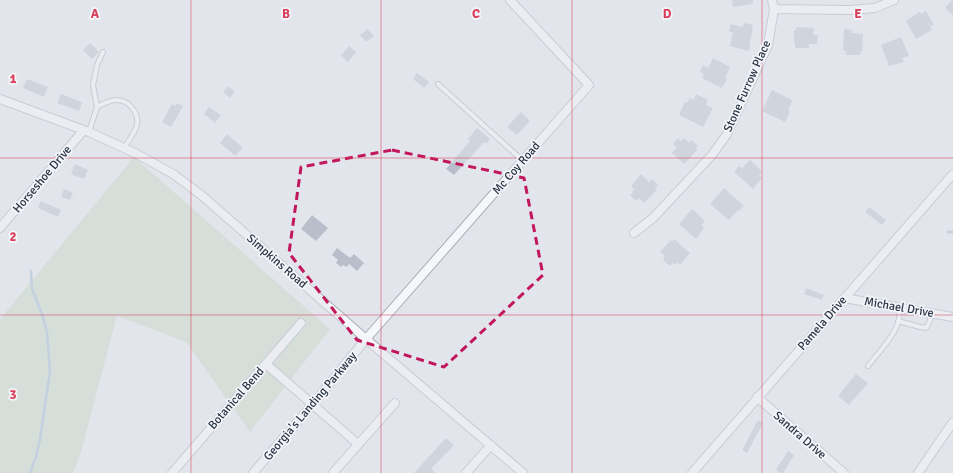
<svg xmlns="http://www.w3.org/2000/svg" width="953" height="473" viewBox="0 0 953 473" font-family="Signika,sans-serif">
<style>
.green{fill:#c8d6c3}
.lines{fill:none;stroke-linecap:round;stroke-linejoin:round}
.stream{stroke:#9bb5ce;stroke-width:2.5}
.building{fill:#b9bfca}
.service-casing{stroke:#a7adb7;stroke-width:6}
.minor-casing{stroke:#a7adb7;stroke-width:10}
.service{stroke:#f6f7fa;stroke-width:4}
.minor{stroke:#f6f7fa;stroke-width:8}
.marked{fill:none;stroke:#c2185b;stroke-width:3;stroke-dasharray:8 5;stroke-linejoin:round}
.grid{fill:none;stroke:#d93f59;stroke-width:1;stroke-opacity:0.55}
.labels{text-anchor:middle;stroke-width:3.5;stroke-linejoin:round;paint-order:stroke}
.street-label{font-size:12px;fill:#293446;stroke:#f3f5f9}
.grid-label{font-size:13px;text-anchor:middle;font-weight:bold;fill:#d93f59;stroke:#f3f5f9;stroke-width:3.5;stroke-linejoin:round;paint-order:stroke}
</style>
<rect width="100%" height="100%" fill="#e2e6ec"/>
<!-- green -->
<path class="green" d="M134 157 330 329 250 432 186 342 117 316 81 452 73 473H0V319Z"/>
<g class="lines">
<!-- stream -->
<path class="stream" d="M948 232H953
M30 473 36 457 40 439 50 371 47 332 42 314 32 289 31 271"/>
</g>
<!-- building -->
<path class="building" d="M732 0H753V4L733 7Z
M952 0H953V15L945 8Z
M926 11 934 25 930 26 932 30 916 39 906 21 919 12 921 14Z
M744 23 753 25 752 29H753L749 44H750L749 51 730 46 733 33 729 31 731 24 743 27Z
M796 27 814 28 813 35H818L817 44H809V48H795V43H794V30H796Z
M368 29 374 36 366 42 360 35Z
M844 29 852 30V33L863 34 862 52H861L860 55H846V51L843 50Z
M901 37 909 56 902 58 904 62 889 66 881 45Z
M90 43 99 52 92 59 83 50Z
M349 46 356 52 348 62 341 56Z
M713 58 730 67 725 78 727 79 722 88 702 78 704 74 700 72 703 65 708 68Z
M417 73 429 82 424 88 413 79Z
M27 79 48 87 44 97 23 88Z
M228 86 235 92 230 98 223 92Z
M772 90 792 100V101L788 110 790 111 788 115H789L785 122 762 111Z
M61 94 82 102 79 111 57 103Z
M696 94 708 100 706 105 713 108 703 127 679 115 685 102 687 103 690 98 694 100Z
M177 103 183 106 171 127 162 122 172 104 175 106Z
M209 107 221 115 215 123 204 114Z
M521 112 530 121 517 135 507 127Z
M477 128 490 139 486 144 484 142 454 175 446 169 470 141 468 139Z
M227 134 243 148 235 156 220 143Z
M678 138 681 141 684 138 689 143 691 140 698 146 696 148 697 150 684 164 672 153 677 147 673 144Z
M750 160 762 171 759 175 762 178 753 189 734 172 739 166 742 168Z
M75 164 88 170 84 179 71 174Z
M641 174 649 182 652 179 658 185 655 188 657 190 644 203 639 198 636 201 630 195 633 192 632 191 634 189 631 186Z
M724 188 744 206 739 211 738 210 729 220 710 204Z
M64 189 73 193 70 200 61 197Z
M41 201 61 210 58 217 38 208Z
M869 207 886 220 882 225 865 212Z
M692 209 705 221 701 225 704 228 696 239 679 224Z
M312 215 328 228 316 241 301 229Z
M674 239 690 253 680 265 677 262 675 265 673 263 670 266 663 260 665 256 660 252 671 240 672 242Z
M337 248 350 258 354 254 364 263 357 271 349 264 347 267 343 265 341 267 336 263 338 260 332 255Z
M806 288 824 295 822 300 804 294Z
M856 374 868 383 849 405 838 396Z
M758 420 763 423 747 453 742 450Z
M446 438 454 445 447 453H446L431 469 436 473H414Z
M788 451 794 455 783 473H780L776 470Z"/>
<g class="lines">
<!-- service casing -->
<g class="service-casing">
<path id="service" d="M438 84 523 161
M97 107C111 99 125 95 135 112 137 116 138 119 137 124 136 132 128 141 124 148
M89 132 97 107 93 85 97 65 103 52
M898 321 920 327 926 328 929 323 932 313
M868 366C878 353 897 334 899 318 900 315 899 311 899 308"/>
</g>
<!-- minor casing -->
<g class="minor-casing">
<path id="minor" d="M774 9 849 10 875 8 894 0
M0 99 89 132 137 154 173 174 200 194 366 339 523 473
M0 228 83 131
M634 233 653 218 712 155 727 134 768 45 774 9 772 0
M844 298 953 317
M266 364 358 444
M757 397 844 473
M172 473 301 323
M253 473 313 404 366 339 589 85 510 0
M333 473 395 403
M466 473 491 445
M692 473 953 174
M918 473 953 422"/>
</g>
<!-- service -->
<use href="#service" class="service"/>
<!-- minor -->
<use href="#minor" class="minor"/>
</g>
<!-- marked area -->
<path d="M0 0H953V473H0ZM392 150 524 178 543 275 444 367 357 340 289 253 301 167Z" fill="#e2e6ec" fill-opacity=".55" fill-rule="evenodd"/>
<path class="marked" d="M392 150 524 178 543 275 444 367 357 340 289 253 301 167Z"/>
<!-- grid -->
<path class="grid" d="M191 0V473M381 0V473M572 0V473M762 0V473M0 158H953M0 315H953"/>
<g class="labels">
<!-- street labels -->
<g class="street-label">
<text transform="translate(747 86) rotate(-66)" y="4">Stone Furrow Place</text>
<text transform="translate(516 168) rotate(-49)" y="4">Mc Coy Road</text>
<text transform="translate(42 179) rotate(-50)" y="4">Horseshoe Drive</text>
<text transform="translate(277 261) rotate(41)" y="4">Simpkins Road</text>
<text transform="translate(899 307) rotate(10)" y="4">Michael Drive</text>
<text transform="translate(822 323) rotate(-49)" y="4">Pamela Drive</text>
<text transform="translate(236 398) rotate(-49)" y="4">Botanical Bend</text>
<text transform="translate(310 406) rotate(-50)" y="4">Georgia's Landing Parkway</text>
<text transform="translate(800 435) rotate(41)" y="4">Sandra Drive</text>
</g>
</g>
<g class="grid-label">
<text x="95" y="18">A</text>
<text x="286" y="18">B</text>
<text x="476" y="18">C</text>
<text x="667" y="18">D</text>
<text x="858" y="18">E</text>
<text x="13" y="83">1</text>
<text x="13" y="241">2</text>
<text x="13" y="399">3</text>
</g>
</svg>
